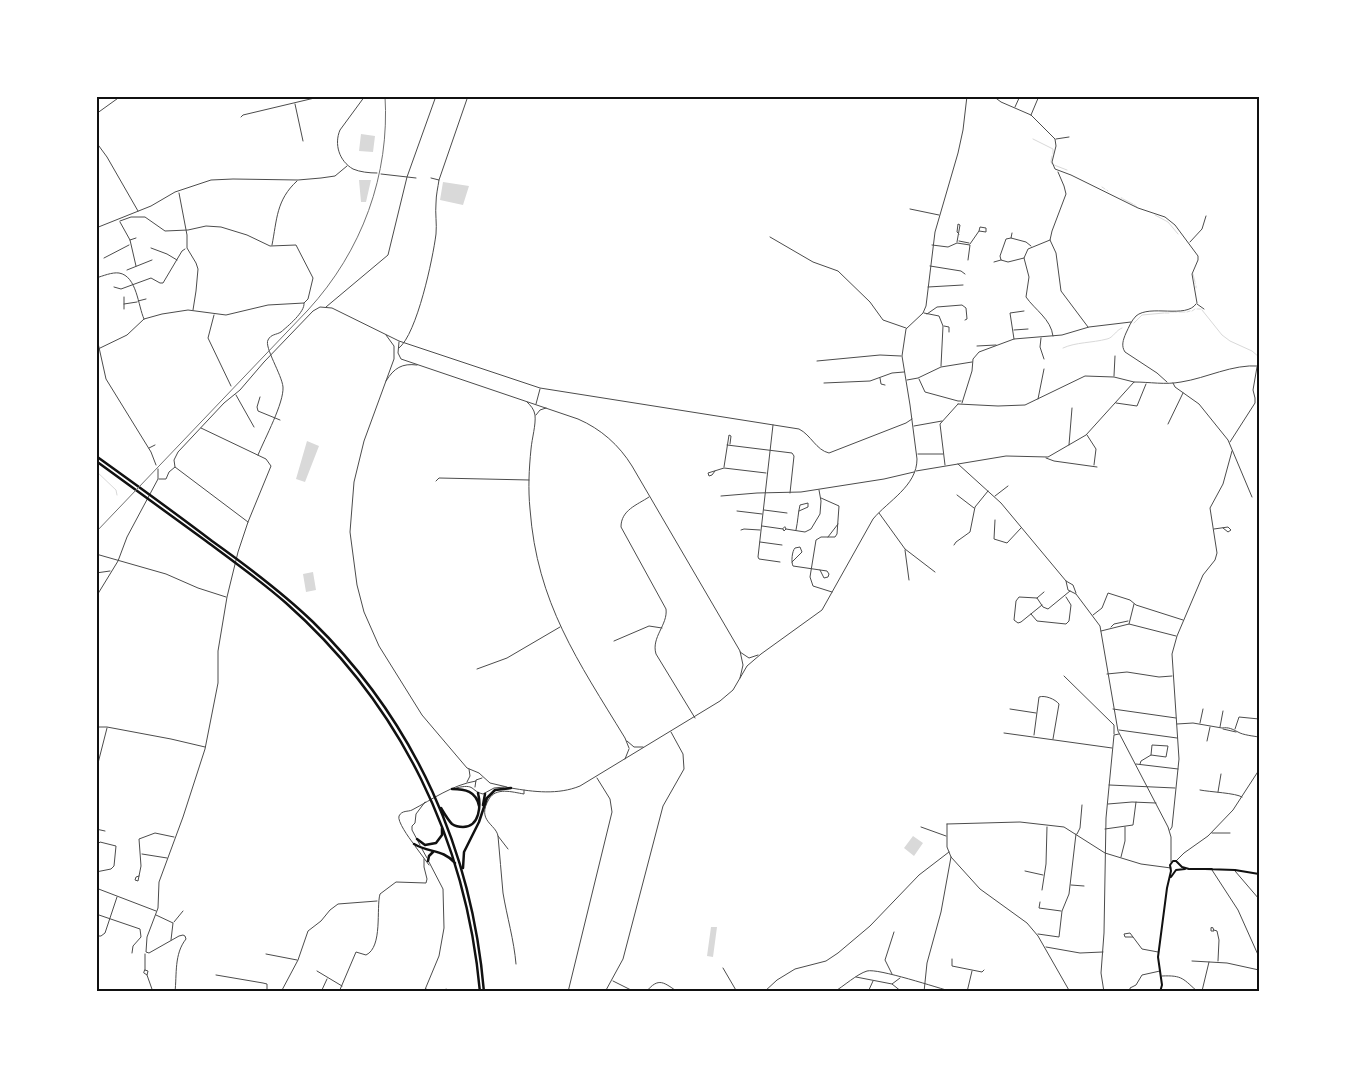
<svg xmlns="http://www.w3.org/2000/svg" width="1355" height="1088" viewBox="0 0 1355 1088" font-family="'Nunito Sans',sans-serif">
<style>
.water{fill:#d9d9d9}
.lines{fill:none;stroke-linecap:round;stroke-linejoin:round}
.stream{stroke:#d9d9d9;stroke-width:1}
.minor{stroke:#4c4c4c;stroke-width:1}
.tertiary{stroke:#4c4c4c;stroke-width:1}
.secondary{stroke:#111;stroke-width:2}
.motorway{stroke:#111;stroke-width:2.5}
.rail{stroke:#707070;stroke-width:1}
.neatline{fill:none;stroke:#111;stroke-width:2}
</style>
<rect width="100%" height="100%" fill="#fff"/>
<!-- water -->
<path class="water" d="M361 134 375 136 373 152 359 151Z
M359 180H371L366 202H361Z
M443 182 469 186 463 205 440 200Z
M307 441 319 446 305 482 296 479Z
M313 572 316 590 306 592 303 574Z
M913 836 923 843 914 856 904 848Z
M711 927H717L713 957 707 956Z"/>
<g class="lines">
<!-- stream -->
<path class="stream" d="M1033 139 1053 149V154
M1051 161 1052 156
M1051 162 1052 164
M1054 165 1067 170
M1102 187 1105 189
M1107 190 1108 191
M1121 198H1122
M1123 199 1133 204
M1134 205H1135
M1136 206 1137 207
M1155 215 1168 222 1178 234
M1193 274 1195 282
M1195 283V284
M1196 286V288
M1197 309H1201
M1202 310 1222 335 1230 341 1252 351 1259 357
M1192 311 1195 309
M1170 312H1174
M1175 312H1177
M1179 312H1185
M1187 312 1190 311
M1165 313H1169
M1134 323 1142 315 1164 313
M1063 348C1076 342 1092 343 1107 339 1113 338 1116 330 1122 328
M96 471 116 490 117 495"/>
<!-- minor -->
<path class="minor" d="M993 96 1001 102 1031 115 1055 139 1056 146 1052 162 1055 169 1071 175 1138 208 1165 217 1175 225 1198 256V260L1192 274 1197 303
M295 104 303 141
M1015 107 1020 96
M96 114 121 96
M1031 115 1039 96
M241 117 243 115 323 96
M1056 139 1069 137
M1058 172 1064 186 1066 194 1052 231 1050 240 1056 253 1061 291 1088 327
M439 180 468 96
M179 193 187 235V248L196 263 198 269 196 291 193 310
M910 209 939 215
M120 221 131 217H145L165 231 188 230 206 226 221 227 247 235 270 246 296 245 313 278 308 299 304 303
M120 222 130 240 136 266
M96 228 151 206 175 192 211 180 233 179 298 180 321 178 335 176 347 166
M1012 233 1011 238 1026 242 1031 246
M770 237 813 262 838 271 870 302 883 320 906 328
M1011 238 1006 239 1000 256 1001 260 1008 262 1024 258
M130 240 136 238
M1050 240 1028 249 1024 258 1029 277 1026 297C1035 310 1051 319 1053 336
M959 241 969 243
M957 242 960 225 958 224 957 232 959 234
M1190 242 1202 229 1206 216
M970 244 979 231 986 232V228L980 227 979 231
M272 245C277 220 276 200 297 181
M932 245 948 247 957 243 970 245 968 260
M151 248 167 254 177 260
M104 258 129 245
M994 262 1001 260
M930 266 961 271 965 274
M127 270 152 260
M96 278C103 276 112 272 119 273 137 276 138 306 144 319
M114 287 121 289 151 278 160 283H163L182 251 185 249
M928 287 963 285
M138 301 146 299
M124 304 137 302
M1197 304 1204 309
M326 307 388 255 407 177 436 96
M124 309V297
M924 313 939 316 943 326 941 366
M927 314 937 307 962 305 966 308 967 319 965 320
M214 315 208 338 231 386
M96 324 98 343 106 379 151 452 156 465
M944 326 949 327V332
M1014 330 1028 329
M1041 338 1040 347 1044 359
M1014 339 1010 313 1024 311
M977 346 996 345
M817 361 880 355 901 356
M1114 376 1115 356
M880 378 881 384 885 385
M919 379 925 392 958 401H961
M907 380 918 378 941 367 972 362
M1167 382 1157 373 1125 352C1121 346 1123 340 1126 333 1129 327 1131 321 1136 316 1150 304 1186 319 1196 304
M824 383 870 381 892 373 904 372
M1173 383 1175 387 1199 404 1228 440 1252 497
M236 395 254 427
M260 397 257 407 258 411 280 420
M1038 399 1044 369
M962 403 972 371 973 359 979 352 1014 339 1062 335 1089 327 1131 322
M1116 403 1137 406 1146 384
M958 404 998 406 1025 405 1085 376 1114 377 1134 382
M1168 424 1183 393
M773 425 758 557 759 559 780 562
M914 426 942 421
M1087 435 1096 449 1094 465
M1230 442 1255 403V398L1253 390 1257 367
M727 445 792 453 794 456 790 493
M1069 445 1072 408
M149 448 155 445
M918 454H943
M1046 458 1054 461 1097 467
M945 465 940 424 958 404
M724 467 729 435 731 436 730 444
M715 471 712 475 709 476 708 473 724 468 766 473
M159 479H166L169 472 175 467 248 522
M436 481 439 478 529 480
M957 495 974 508
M721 496 757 493 801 492 884 479 914 472
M995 496 1008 486
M821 498 839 506 837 534 835 537H821L816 540 810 577 813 586 832 592
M764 510 787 513
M737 511 762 514
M879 513 905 549 935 572
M995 520 994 539 1007 543 1021 528
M762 526 783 529
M785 527 786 529 784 531 783 529Z
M786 529 805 532 811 529 820 514 821 501 819 490
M1214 529 1228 527 1231 530 1228 532 1223 528
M741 530 744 529 760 530
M796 530C798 521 798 513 800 505L808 503V507L799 511
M828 537 838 524
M760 542 782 545
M954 545 956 542 970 532 975 507 988 491
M905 550 909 580
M96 554 166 574 198 588 226 597
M792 562 802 552 800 547 795 548C792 551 791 562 793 566L827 571 829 574 828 577 824 578 820 570
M96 573 110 571
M96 597 118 561 127 537 158 479V469
M1037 598 1044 592
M1042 605 1021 622 1018 623 1014 620 1016 601 1019 597 1037 598 1043 607 1048 609 1070 591
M1031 614 1037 621 1066 624 1069 621 1071 605 1066 597
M1093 615 1102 608 1108 593 1130 600 1136 605 1183 620
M1129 624 1134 604
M1111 627 1114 624 1128 621
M1101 631 1129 624 1176 636
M614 641 649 626 662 628
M477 669 507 658 560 627
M1107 674 1127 672 1159 677 1172 676
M1064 676 1114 725V734
M1010 709 1036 713
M1113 709 1176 718
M1200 723 1203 709
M1177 724 1193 723 1222 728C1229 727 1232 729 1238 732 1243 735 1253 736 1259 737
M96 727H107L171 739 205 747
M1220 727 1223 711
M1223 729 1236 732
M1235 729 1239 717 1259 719
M1119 730 1177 738
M1004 733 1112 748
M1034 735 1039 697C1045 695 1055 699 1059 704L1053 739
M1207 741 1210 727
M1136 764 1178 769
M1140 764 1141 761 1151 755 1166 757 1168 746 1152 745 1151 755
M96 771 107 728
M1109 785 1175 788
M1200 790C1210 792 1236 793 1242 797
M1218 792 1221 774
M1108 804 1132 802 1156 803
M947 824 1020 822 1064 827 1105 853 1141 864 1171 868
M947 824V847L951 857 980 889 1027 923 1038 936 1070 992
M921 827 946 836
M96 829 105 831
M1105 829 1133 825 1136 802
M1170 830 1172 827 1179 759 1172 654 1177 636 1203 575 1215 560 1217 553 1210 508 1223 484 1232 451
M1212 833H1230
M1077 834 1080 828 1082 805
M498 836 508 849
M96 853 98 844 100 842 116 846 114 866 111 869 96 872
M142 854 167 858
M96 857 98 852
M1121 857 1125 841V827
M1176 861 1184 853 1208 836 1233 810 1259 770
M1212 870 1238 910 1259 957
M1025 871 1043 875
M139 876 136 877 135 880 138 881 141 866 139 839 155 833 174 837
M1071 885 1084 886
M96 888 156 911
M1042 890 1046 864 1047 827
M1040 902 1039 908 1061 911
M96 914 140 929 141 937 133 946 132 953
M156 915 173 923 171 940
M174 922 183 911
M1213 928 1214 931H1211V928Z
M1214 930 1217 931 1219 940 1218 961
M1038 934 1059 937 1062 911 1069 894 1076 834
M96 936H101L105 933 117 897
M1133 937 1130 933 1124 934 1125 937H1133L1142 949 1158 952
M1046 947 1080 953 1103 952
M145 954V970
M266 954 297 960
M952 959V966L982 972 984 970
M1192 961 1227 963 1259 970
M516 964C514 940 507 917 503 893 501 874 500 855 498 836 496 824 476 821 489 799 496 787 512 792 524 794V790
M723 968 737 992
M145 970 148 971 147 975 144 973Z
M317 971 342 986
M892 974 885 960 894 932
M147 975 153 992
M216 975 263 983 267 984V990L271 992
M1162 976C1183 975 1183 979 1198 992
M856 977 892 984
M900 978 892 984 902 992
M613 981 635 992
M426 989 434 992
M1202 991 1209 962
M281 992 298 960 308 931 321 921 330 910 338 904 377 901
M321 992 327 979
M339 992 356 952 366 955C383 947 376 908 380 894L396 882 426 883 427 879 424 867V859
M445 992 446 989
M568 992 612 812 610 799 597 778
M605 992 623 959 663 806 684 769 683 754 671 732
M646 992C659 976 664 983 678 992
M764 992 777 980 795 969 826 961 838 953 870 926 919 875 949 852
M834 992C844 986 857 974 867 971 878 968 938 988 953 992
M868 992 873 981
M924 992 927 963 941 912 951 857
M967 992 972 971
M1104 992 1101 973 1104 933 1106 818 1114 735 1119 734
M1130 992V988L1136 985 1142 975 1160 971"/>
<!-- tertiary -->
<path class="tertiary" d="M365 96 340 130C334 144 339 161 353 169 360 172 369 173 377 173
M96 142 107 157 138 211
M381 174 416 178
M386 335 394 346V359L364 441 354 482 350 532 357 585 364 612 379 646 422 715 467 768 479 773 490 783 507 787
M399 342 398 353 401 359 578 419C601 429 619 445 632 466L740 651 743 665 740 678
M399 348C417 334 433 258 436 234 437 224 435 213 436 203 436 195 438 187 439 180L431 178
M96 350 127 335 144 319 162 314 188 310 226 315 268 305 304 303C305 312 288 326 281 332 276 335 271 334 268 340 264 347 282 375 283 387 284 403 265 438 258 455
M386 381C394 368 402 363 417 365
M527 402C531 406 534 409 535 415 536 425 532 438 531 449 529 469 528 489 530 509 537 603 578 661 625 738L629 748
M536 404 540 389
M536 415 540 410 546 408
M958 464 1001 503 1066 581 1073 585 1076 593
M175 467 174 460 178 452 224 403 240 390 264 362 313 311 320 307 332 308 399 341 540 388 799 429C811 435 816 450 829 453L906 423 912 419
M916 471 1006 456 1048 457 1086 435 1134 382C1150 382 1165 385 1181 382 1207 378 1232 364 1259 366
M649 497C637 505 621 510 621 527L666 609C668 625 651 637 656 654L695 718
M1066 581 1068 590 1076 594 1100 626 1118 731 1168 827 1171 837V862
M740 652 749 658 758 655
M627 741 634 747H643
M625 759 629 749
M467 782 470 776 469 769
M475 787 476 780 482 778
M456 788C476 783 470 791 483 794L494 788 504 787
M511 788C534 792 558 795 580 786L720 701 733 690 747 666 761 654 822 610 873 519C888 501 917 486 917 459L910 405 902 356 906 329 923 313 926 306 935 232 958 153 963 130 967 96
M413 843C409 838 397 821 399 816 402 810 408 812 412 810 433 799 452 785 476 781
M420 845 412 830V826L415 823 416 814 425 802
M415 846 429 865
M422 849 427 858
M1235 871 1259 899
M175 992C177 974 174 954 186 939L185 936 183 935 179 936 149 953 146 952 147 937 158 908 159 882 183 817 205 749 218 683V651L227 597 238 552 248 522 271 466 266 459 201 428
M424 992 439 956 444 928 443 889 429 862"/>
<!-- secondary -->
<path class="secondary" d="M1190 869H1212
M1205 869 1235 870 1259 874
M1171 877 1176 870 1185 869
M1160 992 1162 985 1158 957 1167 888 1171 871 1170 865 1173 861H1176L1182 867 1189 869"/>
<!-- motorway -->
<path class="motorway" d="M96 456C135 484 174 512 212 541 247 566 282 592 313 622 415 722 472 850 484 992
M96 461C133 488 169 514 206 541 233 561 261 581 286 603 401 705 466 840 480 992
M452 789C465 789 476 791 479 806
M483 805 485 794
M441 808C444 813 448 820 452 824 455 826 459 827 463 827 480 827 481 805 478 793
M417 839 425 845 436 843 442 835V828
M414 844C429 853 443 849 455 863
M428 861 429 856 433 852
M463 868 464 852 479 822 487 798 495 790 511 788"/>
<!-- rail -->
<path class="rail" d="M96 532 308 310C362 251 390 175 385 96"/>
</g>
<!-- border -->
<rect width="1355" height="1088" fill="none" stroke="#ffffff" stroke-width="195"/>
<rect x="98" y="98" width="1160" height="892" class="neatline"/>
</svg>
